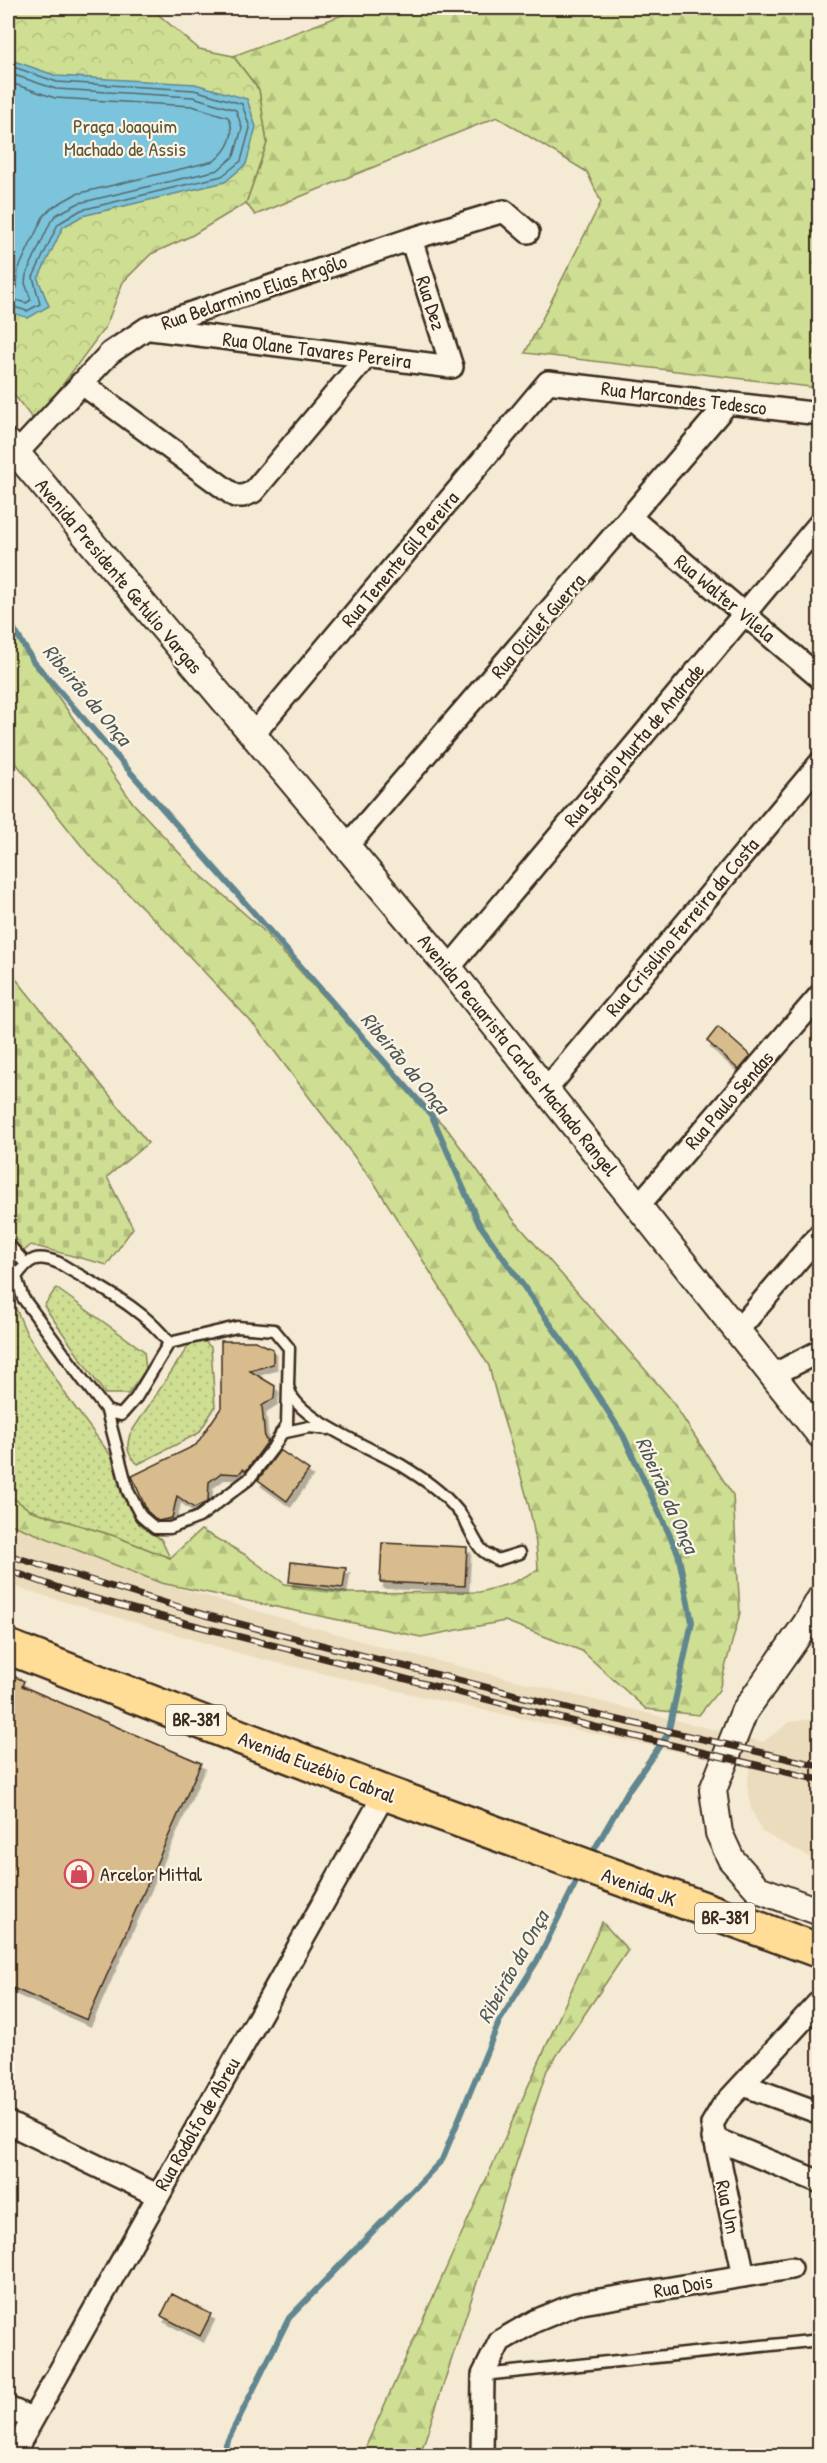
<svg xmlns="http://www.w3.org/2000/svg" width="827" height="2463" viewBox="0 0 827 2463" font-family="'Patrick Hand',sans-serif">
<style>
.built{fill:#ecdcbe}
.forest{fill:url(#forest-firs);stroke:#848458;stroke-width:1.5}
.cemetery{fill:url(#cemetery-stones);stroke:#848458;stroke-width:1.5}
.park{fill:url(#park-crowns);stroke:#848458;stroke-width:1.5}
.garden{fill:url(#garden-dots);stroke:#848458;stroke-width:1.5}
.water{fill:#7bc4db;stroke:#61868f;stroke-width:1.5}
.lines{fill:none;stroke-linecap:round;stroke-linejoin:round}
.shore{stroke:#55686a;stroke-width:1.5}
.stream{stroke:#61868f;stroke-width:6}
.building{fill:#d8bc8d;stroke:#3b2a1e;stroke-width:1.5;filter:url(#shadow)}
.service-casing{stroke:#3b2a1e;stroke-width:15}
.minor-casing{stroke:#3b2a1e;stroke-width:26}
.tertiary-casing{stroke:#3b2a1e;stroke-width:30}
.primary-casing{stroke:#3b2a1e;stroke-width:38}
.service{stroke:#fcf5e5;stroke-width:10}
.minor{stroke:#fcf5e5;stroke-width:21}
.tertiary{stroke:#fcf5e5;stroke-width:26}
.primary{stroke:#ffdd96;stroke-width:33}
.rail-casing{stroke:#3b2a1e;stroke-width:7}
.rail{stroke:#fcf5e5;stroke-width:4.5;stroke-dasharray:14;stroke-linecap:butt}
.labels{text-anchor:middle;stroke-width:4.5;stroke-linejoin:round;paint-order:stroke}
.shield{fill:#fcf5e5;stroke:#75675a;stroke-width:1.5}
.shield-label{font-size:18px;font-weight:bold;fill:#3b2a1e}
.park-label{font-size:20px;fill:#60573b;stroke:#fcf5e5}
.street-label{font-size:20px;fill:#3b2a1e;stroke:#fcf5e5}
.poi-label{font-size:20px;fill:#3b2a1e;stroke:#fcf5e5;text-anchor:start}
.water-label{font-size:21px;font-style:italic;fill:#4e5857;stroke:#fcf5e5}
</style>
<defs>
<pattern id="forest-firs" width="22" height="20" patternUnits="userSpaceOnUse" patternTransform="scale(1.5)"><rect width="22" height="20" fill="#cede92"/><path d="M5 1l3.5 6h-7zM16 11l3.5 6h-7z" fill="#b2bf7d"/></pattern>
<pattern id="cemetery-stones" width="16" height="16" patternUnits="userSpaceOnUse" patternTransform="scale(1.5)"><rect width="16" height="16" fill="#cede92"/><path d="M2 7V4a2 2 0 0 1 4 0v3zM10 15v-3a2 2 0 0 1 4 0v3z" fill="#b2bf7d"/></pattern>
<pattern id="park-crowns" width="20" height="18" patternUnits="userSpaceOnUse" patternTransform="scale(1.5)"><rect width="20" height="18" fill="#cede92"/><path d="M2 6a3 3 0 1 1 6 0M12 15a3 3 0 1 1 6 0" fill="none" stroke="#b2bf7d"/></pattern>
<pattern id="garden-dots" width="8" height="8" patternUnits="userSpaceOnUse" patternTransform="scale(1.5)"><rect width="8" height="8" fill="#cede92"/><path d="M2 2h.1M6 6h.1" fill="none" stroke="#b2bf7d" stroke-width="1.8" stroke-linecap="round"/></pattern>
<filter id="shadow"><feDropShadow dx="3.5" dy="6" stdDeviation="0" flood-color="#0004"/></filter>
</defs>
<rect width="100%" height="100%" fill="#f5ead3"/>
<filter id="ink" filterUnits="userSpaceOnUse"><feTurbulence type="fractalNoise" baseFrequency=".0167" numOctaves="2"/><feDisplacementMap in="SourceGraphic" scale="12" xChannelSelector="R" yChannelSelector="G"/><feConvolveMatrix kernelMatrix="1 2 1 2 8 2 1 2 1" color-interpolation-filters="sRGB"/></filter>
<g filter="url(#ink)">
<!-- built -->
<path class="built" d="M8 1523 161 1583 378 1646 763 1742 790 1722 819 1718V1862L762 1832 751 1809 747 1786 750 1767 459 1705 256 1658 8 1585Z"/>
<!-- forest -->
<path class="forest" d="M361 8H819V388L525 353 601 202 587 172 497 117 255 215 246 203 267 143 259 90 233 56Z
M8 620 44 677 133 803 196 871 262 929 369 1047 448 1130 513 1219 670 1398 733 1495 740 1613 719 1690 699 1715 646 1709 582 1651 505 1621 421 1637 161 1583 8 1523V1494L30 1510 115 1536 170 1558 201 1530 244 1554 285 1584 349 1593 480 1592 512 1583 538 1570C536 1500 504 1434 489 1366L375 1184 256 1027 160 925 88 854 8 753Z
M602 1922 628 1950 547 2070 420 2455H362Z"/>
<!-- cemetery -->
<path class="cemetery" d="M8 969 148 1143 107 1177 133 1228 107 1265 31 1245 8 1265Z"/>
<!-- park -->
<path class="park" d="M8 8H157L159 15 199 49 233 56 259 90 267 143 246 203 191 236 151 254 123 282 106 326 35 422 8 387Z"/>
<!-- garden -->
<path class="garden" d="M8 1271 11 1278 14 1304 26 1332 68 1398 112 1457 122 1496 141 1526 161 1539 170 1558 115 1536 30 1510 8 1494Z
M56 1288 144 1351 146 1370 128 1394H105L44 1306Z
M195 1341H204L211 1347 215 1407 199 1433 138 1464C127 1455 126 1448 130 1434L187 1348Z"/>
<!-- water -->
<path class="water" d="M8 59 57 76 195 84 247 99 256 127 246 164 225 182 82 216 63 227 38 279 49 306 28 318 8 311Z"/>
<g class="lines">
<!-- shore -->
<path class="shore" d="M8 65 57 82 194 90 242 104 250 128 241 161 222 176 81 210 58 224 33 277 40 304 27 311 8 305
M8 73 56 89 193 97 236 110 242 128 234 156 218 170 79 203 56 215 51 221 26 275 25 283 31 300 26 303 8 298
M8 82 55 98 192 106 228 117C237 134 228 150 214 161L76 194 51 208 43 217 18 270 17 288 8 289"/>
<!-- stream -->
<path class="stream" d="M8 619 33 661 432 1116 478 1222 570 1352 623 1435 678 1553 692 1622 668 1734 628 1791 590 1857
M220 2456 289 2318 442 2160 499 2022 537 1961 580 1874"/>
</g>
<!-- building -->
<path class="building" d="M718 1027 751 1056 739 1070 707 1041Z
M221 1341H255L273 1349V1364L250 1371 275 1386 274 1398 262 1406 265 1439 268 1441 246 1471 243 1469 239 1474 221 1473 209 1482 208 1501 205 1503 194 1508 177 1496 172 1518 158 1521 147 1511 132 1476 196 1445 221 1408Z
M280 1450 309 1470 287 1501 258 1480Z
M382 1543 467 1547 465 1586 380 1582Z
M291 1562 346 1568 343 1588 289 1582Z
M8 1673 24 1681 22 1686 201 1763 87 2020 8 1986Z
M172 2294 211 2314 200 2336 161 2316Z"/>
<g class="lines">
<!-- service casing -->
<g class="service-casing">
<path id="service" d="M8 1244 25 1263
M8 1266 16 1277 23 1298 83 1380 107 1411 121 1415 136 1398 169 1343C143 1307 96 1286 59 1263 37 1254 29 1258 16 1277
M289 1389C295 1418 374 1449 401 1465 422 1478 442 1491 458 1511 468 1522 472 1539 482 1550 486 1554 493 1557 497 1560L520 1553
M107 1411 128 1491 141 1516 155 1528H170L199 1517 249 1479 273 1448 287 1424 289 1348 274 1330 237 1327 169 1343
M281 1433 309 1427 328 1429
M483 2375 820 2340"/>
</g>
<!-- minor casing -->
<g class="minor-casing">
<path id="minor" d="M151 329 452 367 411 239
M81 383 235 496H243L253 492 367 356
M16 454 110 353 147 328 411 239 504 211 528 232
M631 518 820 678
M252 736 548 382 820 414
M347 846 727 404
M449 968 820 523
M545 1091 820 763
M639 1205 820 995
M738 1330 820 1234
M771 1376 820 1351
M743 2085 820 2113
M8 2123 157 2195
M713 2138 820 2182
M744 2276 712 2124 722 2107 820 2001
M8 2408 31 2418
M12 2456 385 1793
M482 2456 483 2375 500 2341 535 2321 576 2304 791 2268"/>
</g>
<!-- tertiary casing -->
<g class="tertiary-casing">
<path id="tertiary" d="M8 443 449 968 820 1435
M820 1599 806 1624 744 1712 713 1790 719 1833 731 1859 758 1889 820 1912"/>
</g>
<!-- primary casing -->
<g class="primary-casing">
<path id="primary" d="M8 1647 385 1793 820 1951"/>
</g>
<!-- service -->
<use href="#service" class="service"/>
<!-- minor -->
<use href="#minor" class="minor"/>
<!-- tertiary -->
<use href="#tertiary" class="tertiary"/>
<!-- primary -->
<use href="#primary" class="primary"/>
<!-- rail casing -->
<g class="rail-casing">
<path id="rail" d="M8 1555 205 1615 571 1709 820 1766
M8 1570 70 1592 166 1618 595 1727 820 1780"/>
</g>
<!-- rail -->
<use href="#rail" class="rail"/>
</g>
</g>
<!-- icons -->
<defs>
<g id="shop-ring" transform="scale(1.5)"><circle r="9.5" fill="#fcf5e5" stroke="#d1495b" stroke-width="1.5"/><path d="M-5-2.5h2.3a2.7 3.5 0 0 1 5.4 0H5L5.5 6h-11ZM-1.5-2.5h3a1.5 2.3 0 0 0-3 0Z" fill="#d1495b"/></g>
</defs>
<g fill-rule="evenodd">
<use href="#shop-ring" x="79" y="1874"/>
</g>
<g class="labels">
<!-- shield labels -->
<g class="shield">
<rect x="166" y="1705" width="60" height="30" rx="4.5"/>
<rect x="695" y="1903" width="60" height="30" rx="4.5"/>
</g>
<g class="shield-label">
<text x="196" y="1726">BR-381</text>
<text x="725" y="1924">BR-381</text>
</g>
<!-- park labels -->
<g class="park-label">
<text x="125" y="133">Praça Joaquim<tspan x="125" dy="23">Machado de Assis</tspan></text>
</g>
<!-- street labels -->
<g class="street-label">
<text transform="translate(254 292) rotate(-19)" y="7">Rua Belarmino Elias Argôlo</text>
<text transform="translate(431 303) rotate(72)" y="7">Rua Dez</text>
<text transform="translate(317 350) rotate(7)" y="7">Rua Olane Tavares Pereira</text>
<text transform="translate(684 398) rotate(7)" y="7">Rua Marcondes Tedesco</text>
<text transform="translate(400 559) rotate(-50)" y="7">Rua Tenente Gil Pereira</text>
<text transform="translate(119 576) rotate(50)" y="7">Avenida Presidente Getulio Vargas</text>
<text transform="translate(725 598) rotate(40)" y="7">Rua Walter Vilela</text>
<text transform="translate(538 626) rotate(-49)" y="7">Rua Oicilef Guerra</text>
<text transform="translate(634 745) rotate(-50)" y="7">Rua Sérgio Murta de Andrade</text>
<text transform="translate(682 927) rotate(-50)" y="7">Rua Crisolino Ferreira da Costa</text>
<text transform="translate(518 1055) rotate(51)" y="7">Avenida Pecuarista Carlos Machado Rangel</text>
<text transform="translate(729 1100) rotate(-49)" y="7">Rua Paulo Sendas</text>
<text transform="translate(317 1767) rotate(21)" y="7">Avenida Euzébio Cabral</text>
<text transform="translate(639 1887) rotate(20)" y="7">Avenida JK</text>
<text transform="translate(197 2124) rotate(-60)" y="7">Rua Rodolfo de Abreu</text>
<text transform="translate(728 2207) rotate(78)" y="7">Rua Um</text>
<text transform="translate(683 2286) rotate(-10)" y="7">Rua Dois</text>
</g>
<!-- poi labels -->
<g class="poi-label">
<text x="100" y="1881">Arcelor Mittal</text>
</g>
<!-- water labels -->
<g class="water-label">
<text transform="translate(87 695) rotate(50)" y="7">Ribeirão da Onça</text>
<text transform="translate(405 1063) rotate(50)" y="7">Ribeirão da Onça</text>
<text transform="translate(667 1495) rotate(66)" y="7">Ribeirão da Onça</text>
<text transform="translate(513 1967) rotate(-61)" y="7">Ribeirão da Onça</text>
</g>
</g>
<!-- margin -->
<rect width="827" height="2463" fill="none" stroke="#fcf5e5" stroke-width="30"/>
<rect x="15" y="15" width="797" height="2433" fill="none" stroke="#3b2a1e" stroke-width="2" filter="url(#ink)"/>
</svg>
